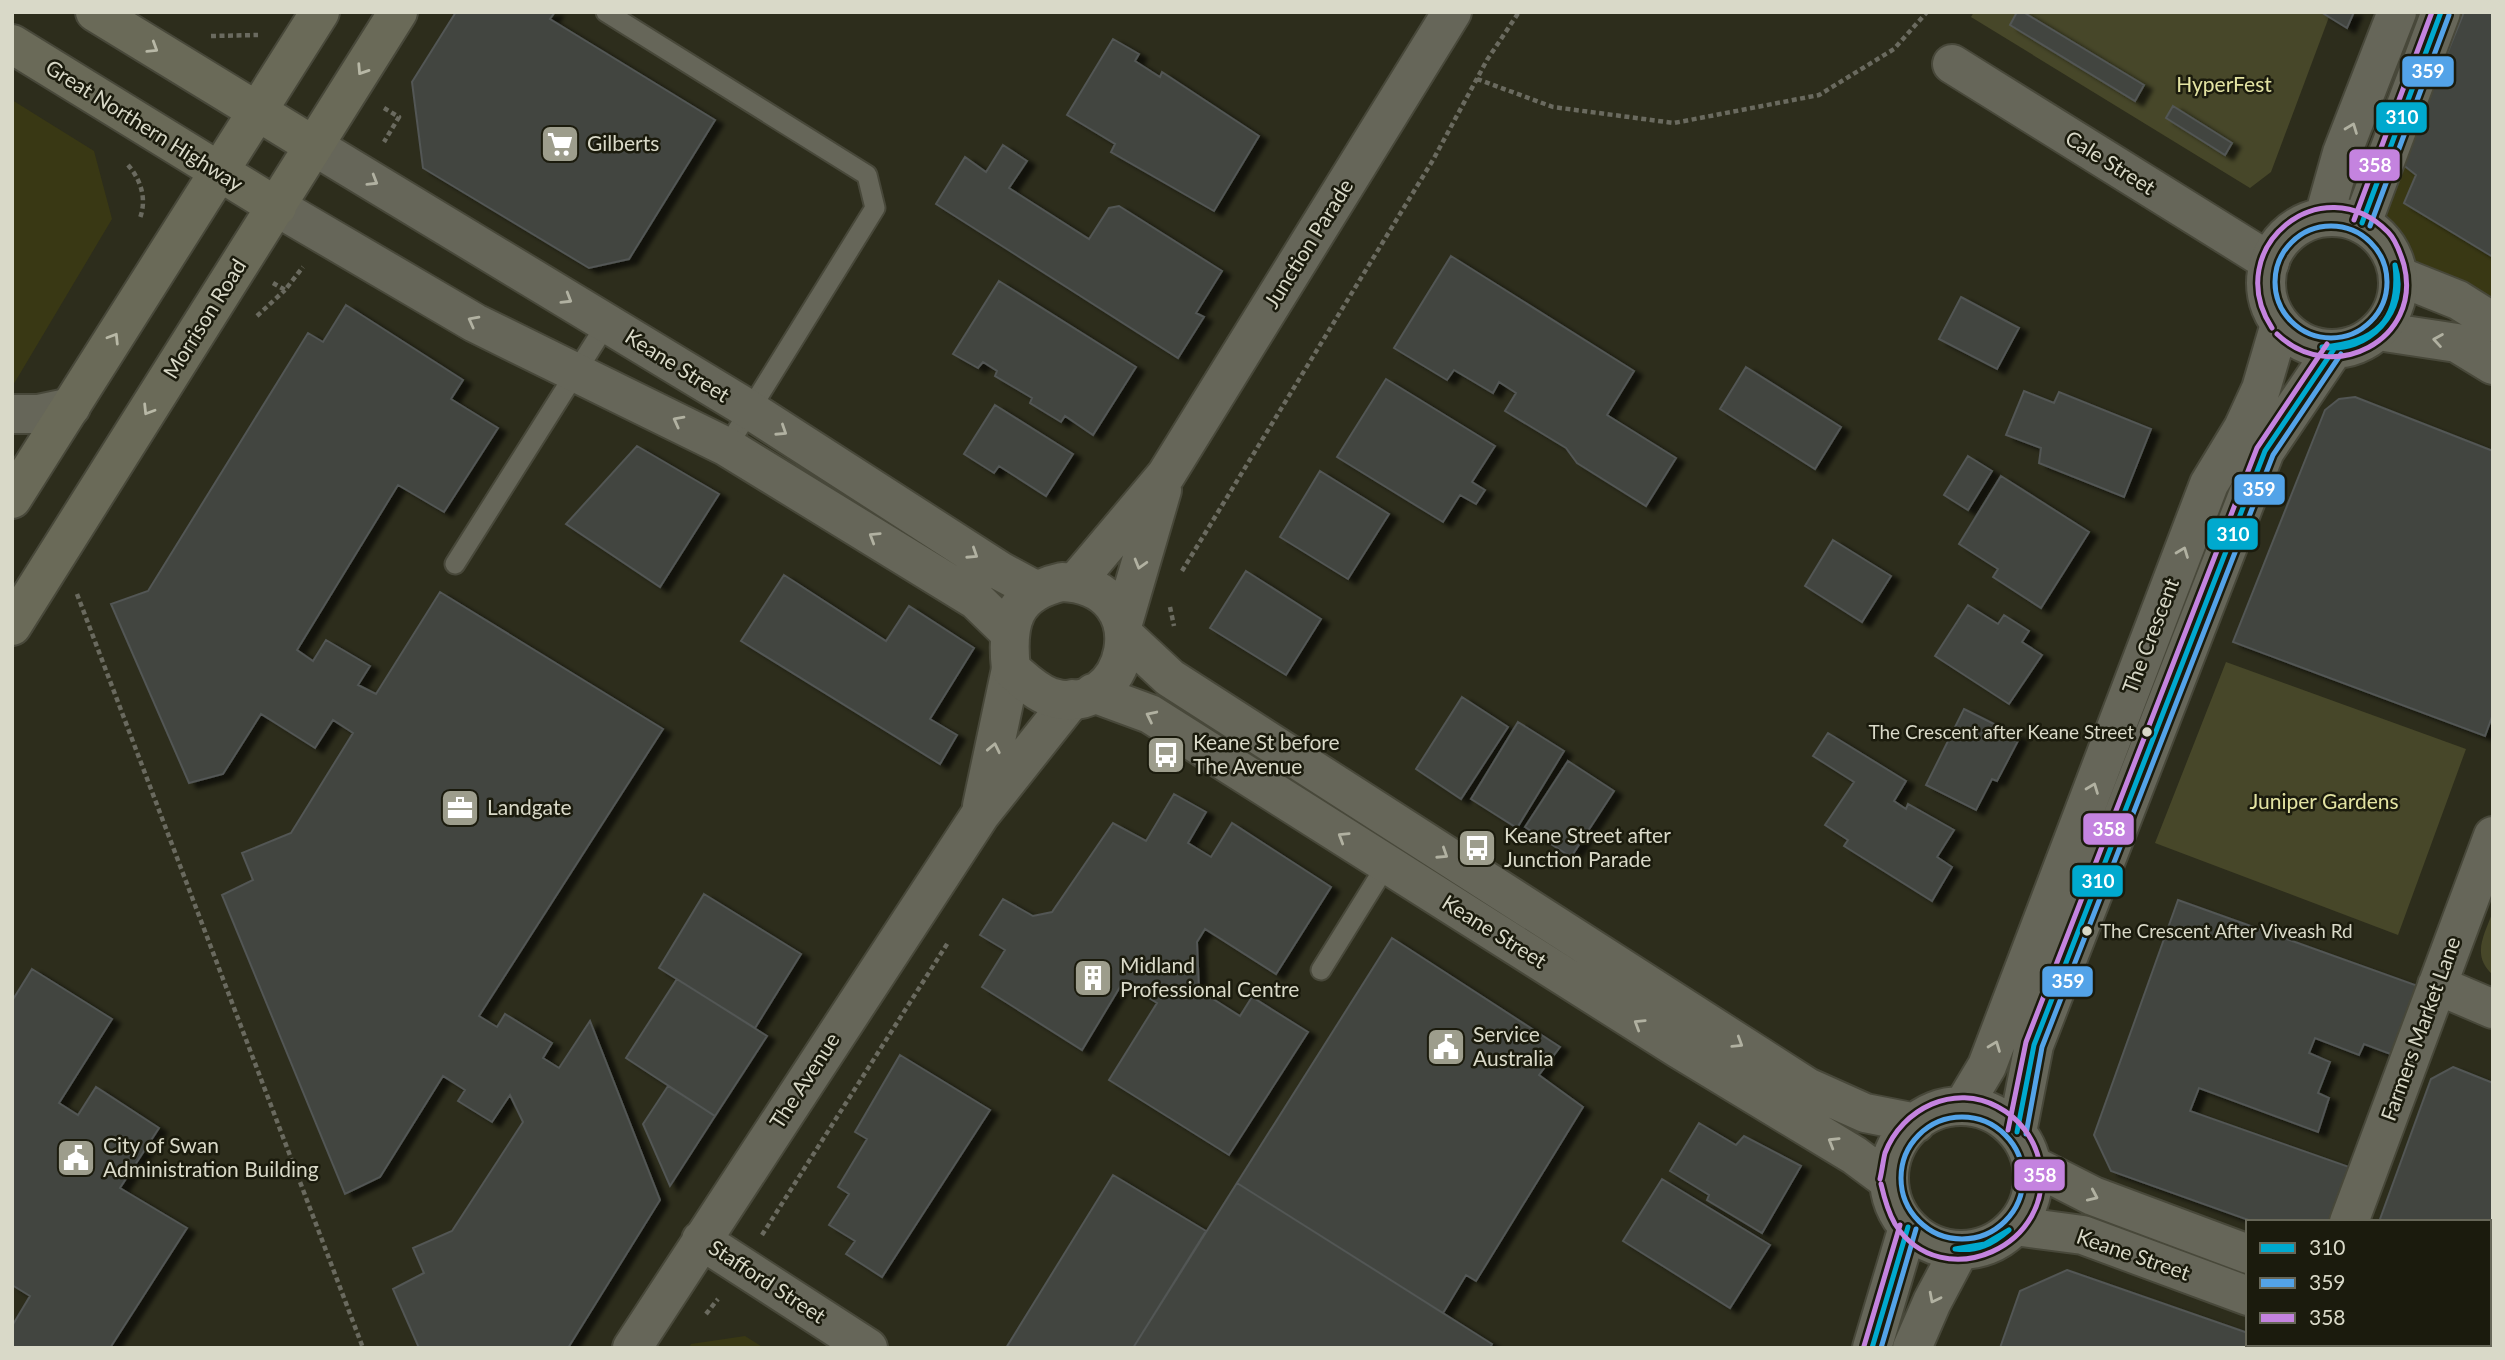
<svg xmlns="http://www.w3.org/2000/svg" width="2505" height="1360" viewBox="0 0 2505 1360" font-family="Lato,sans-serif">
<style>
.built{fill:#393814}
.green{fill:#474729}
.building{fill:#424541;stroke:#525654;stroke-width:2;filter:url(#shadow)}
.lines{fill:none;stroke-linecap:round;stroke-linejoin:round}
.service-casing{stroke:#48483a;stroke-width:23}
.minor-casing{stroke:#48483a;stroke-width:42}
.tertiary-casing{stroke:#48483a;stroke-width:42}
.primary-casing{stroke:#48483a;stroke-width:42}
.path{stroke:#6a6a5f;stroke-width:4.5;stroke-dasharray:5 3.5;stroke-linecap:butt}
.service{stroke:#666659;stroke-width:19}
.minor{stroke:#666659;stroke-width:38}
.tertiary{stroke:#666659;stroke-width:38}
.primary{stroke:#6a6a58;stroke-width:38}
.bus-1-casing{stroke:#1b1b0d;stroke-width:10}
.bus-2-casing{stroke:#1b1b0d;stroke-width:10}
.bus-3-casing{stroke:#1b1b0d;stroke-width:10}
.bus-1{stroke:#00a9ce;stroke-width:5}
.bus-2{stroke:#53a3e8;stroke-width:5}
.bus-3{stroke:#c483df;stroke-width:5}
.oneway{stroke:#b8b8a6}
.oneway2{stroke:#b1b1a1}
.bus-dot{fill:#d9d9c8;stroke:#1b1b0d;stroke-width:2.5}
.labels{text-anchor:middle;stroke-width:5;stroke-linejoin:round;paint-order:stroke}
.bus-label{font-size:19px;fill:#d9d9c8;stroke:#1b1b0d;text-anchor:end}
.park-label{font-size:21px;fill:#e3e3a2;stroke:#1b1b0d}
.street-label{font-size:21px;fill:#d9d9c8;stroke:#1b1b0d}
.poi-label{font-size:21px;fill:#d9d9c8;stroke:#1b1b0d;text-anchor:start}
.line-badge{stroke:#1b1b0d;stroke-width:2.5}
.badge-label{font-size:19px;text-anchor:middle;font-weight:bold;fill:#fff}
</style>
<defs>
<filter id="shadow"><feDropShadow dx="8" dy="4.5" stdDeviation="2" flood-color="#0009"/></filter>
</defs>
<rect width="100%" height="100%" fill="#2d2d1c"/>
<!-- built -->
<path class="built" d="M2441 12H2493V322L2398 276 2393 254 2380 236 2362 223Z
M12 100 94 151 112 219 12 387Z
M745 1336 764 1348H689L691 1344Z"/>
<!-- green -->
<path class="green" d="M1974 12H2321L2329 17 2271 172 2250 188 1971 17Z
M2226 662 2466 749 2398 935 2155 843Z
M2493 911V975C2471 955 2484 936 2493 911Z"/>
<!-- building -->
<path class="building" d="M456 12H555L550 19 715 120 629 259 589 268 423 168 412 82Z
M2017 12H2023L2144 85 2135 101 2010 25Z
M2321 12H2354L2347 28Z
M2464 12H2493V257L2404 203 2416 175 2402 164Z
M1113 39 1139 54 1135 61 1160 77 1162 72 1259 136 1214 211 1111 152 1115 144 1067 115Z
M2173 106 2232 143 2225 155 2166 118Z
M1003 145 1027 161 1009 188 1089 239 1109 208 1119 206 1222 271 1196 313 1204 317 1178 358 936 204 965 157 986 172Z
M1451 256 1634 371 1607 415 1676 458 1646 506 1577 463 1566 448 1505 411 1516 393 1499 382 1493 393 1454 370 1447 380 1394 348Z
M999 281 1136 367 1093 435 1065 416 1061 422 1030 403 1032 398 995 376 997 371 983 362 978 368 953 354Z
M1961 297 2019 328 1997 369 1939 339Z
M346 305 463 380 451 399 498 428 444 512 398 485 297 650 313 661 326 640 370 666 358 685 376 694 440 592 663 729 479 1016 497 1027 505 1014 552 1043 543 1058 559 1068 590 1021 660 1200 568 1348H419L393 1289 424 1273 413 1248 452 1231 523 1122 510 1095 492 1122 458 1101 465 1090 443 1076 380 1177 345 1194 222 895 253 880 242 853 291 833 353 733 333 720 315 748 261 714 223 774 189 783 111 604 148 591 308 333 323 342Z
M1746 367 1841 427 1815 469 1720 409Z
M1386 379 1495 446 1472 482 1485 490 1476 504 1460 495 1443 522 1337 457Z
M2024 391 2054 403 2059 392 2151 429 2124 497 2039 463 2041 448 2006 435Z
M2355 397 2493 451V714L2485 736 2233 642 2325 410 2339 399Z
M995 405 1073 454 1046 496 999 466 994 473 964 454Z
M637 446 719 494 660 587 566 524Z
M1968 456 1992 471 1968 510 1944 495Z
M1320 471 1389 514 1348 579 1280 537Z
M2001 476 2089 532 2041 608 1993 577 1998 569 1959 544Z
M1833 540 1891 576 1862 622 1805 586Z
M1246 571 1321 619 1286 675 1210 628Z
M784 575 886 641 909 606 974 648 930 719 957 735 940 764 741 641Z
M1968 605 1998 624 2004 615 2029 631 2022 642 2042 655 2009 704 1935 656Z
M1462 697 1508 727 1461 799 1416 769Z
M1964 709 2020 737 1997 781 1992 779 1976 810 1926 785Z
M1518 722 1564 751 1517 828 1471 799Z
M1828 733 1906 781 1894 801 1906 809 1908 804 1954 830 1937 857 1952 867 1932 901 1844 846 1848 840 1825 825 1854 782 1813 756Z
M1568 761 1614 791 1571 857 1525 827Z
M1174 794 1206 812 1188 843 1211 857 1232 823 1331 887 1276 974 1205 929 1197 942 1199 990 1240 1016 1252 997 1308 1032 1229 1155 1109 1080 1157 1003 1123 982 1082 1050 982 987 1005 950 980 935 1003 899 1033 916 1052 912 1113 823 1146 841Z
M704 894 801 954 755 1028 659 968Z
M2178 900 2418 986 2393 1055 2364 1044 2359 1055 2315 1038 2309 1053 2330 1062 2318 1093 2329 1098 2318 1132 2199 1088 2190 1111 2352 1168 2335 1222H2254L2111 1171 2094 1135Z
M1392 938 1560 1047 1539 1075 1583 1107 1476 1281 1466 1275 1443 1313 1237 1183Z
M32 969 112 1019 59 1103 78 1115 96 1087 159 1128 120 1188 187 1228 110 1348H12V1326L30 1296 12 1285V1001Z
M677 979 767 1036 715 1116 626 1058Z
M900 1055 990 1110 882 1277 846 1254 855 1241 829 1225 849 1194 838 1187 867 1139 855 1132Z
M2453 1067 2493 1083V1299L2489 1305V1222H2379L2431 1079Z
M668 1086 715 1116 670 1186 643 1124Z
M1699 1123 1736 1145 1744 1136 1801 1166 1762 1233 1707 1200 1709 1195 1670 1171Z
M1113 1175 1206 1231 1133 1348H1006Z
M1662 1179 1770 1245 1730 1308 1623 1241Z
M1237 1183 1492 1344 1490 1348H1133Z
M2067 1270 2248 1333V1344H2279L2289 1348H2000L2020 1291Z"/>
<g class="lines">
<!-- service casing -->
<g class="service-casing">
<path id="service" d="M606 12 867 175 875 208 727 447
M455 564 607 323
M1321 970 1390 859"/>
</g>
<!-- minor casing -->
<g class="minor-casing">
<path id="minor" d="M1952 64 2270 262
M2398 276 2458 300 2493 322
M2378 331 2457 343 2493 365
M12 414H38L71 407
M982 806 1011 669
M2437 985 2493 1009
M2349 1222 2493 836
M701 1240 868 1348
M632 1348 980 815 1072 699"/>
</g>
<!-- tertiary casing -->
<g class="tertiary-casing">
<path id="tertiary" d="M314 146 750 410 1000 571 1037 591
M277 207 475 323 727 447 976 600 1009 632
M2266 283a66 66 0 1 1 132 0a66 66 0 1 1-132 0Z
M2324 217 2342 153 2397 12
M2362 223 2441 12
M1062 582C1162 586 1129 723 1050 697 1034 691 1023 679 1011 669 1006 624 1012 593 1062 582Z
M1075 583 1166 475 1452 12
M1123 623 1162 490
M1125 636 1170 678 1807 1087 1865 1113 1916 1123
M1093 693 1150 714 1679 1049 1854 1155 1889 1181
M1963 1106 1987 1066 2209 484 2243 428 2261 389 2280 324
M1889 1178a72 72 0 1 1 144 0a72 72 0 1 1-144 0Z
M2017 1132 2034 1045 2265 451 2334 349
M2032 1165 2093 1196 2248 1254
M2015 1226 2083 1235 2248 1296
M2489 1343 2493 1344
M2377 1344 2387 1348
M1872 1348 1908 1227
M1912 1348 1932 1302 1959 1251"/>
</g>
<!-- primary casing -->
<g class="primary-casing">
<path id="primary" d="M95 12 314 146
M12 44 277 207
M12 499 320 12
M12 626 398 12"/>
</g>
<!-- path -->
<path class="path" d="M211 36 258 35
M1477 79 1553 107 1674 123 1819 95 1894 49 1927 12
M384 108 399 117 384 142
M128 165C141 180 147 199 140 218
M273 283 285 290 303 267
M257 316 285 290
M1182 571 1433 160 1487 60 1519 12
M77 594 363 1348
M1170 607 1174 626
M762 1235 949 941
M706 1314 718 1299"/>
<!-- service -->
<use href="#service" class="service"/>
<!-- minor -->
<use href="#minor" class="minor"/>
<!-- tertiary -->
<use href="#tertiary" class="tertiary"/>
<!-- primary -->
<use href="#primary" class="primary"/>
<!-- bus-1 casing -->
<g class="bus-1-casing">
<path id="bus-1" d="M2362 223 2441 12
M2322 347C2368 355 2410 311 2395 265
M2322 347C2375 343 2401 321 2395 265
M2017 1132 2034 1045 2265 451 2334 349
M1955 1249C1977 1252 1993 1244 2009 1230
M1955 1249 1985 1244 2009 1230
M1872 1348 1908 1227"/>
</g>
<!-- bus-2 casing -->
<g class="bus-2-casing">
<path id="bus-2" d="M2275 282a56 56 0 1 1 112 0a56 56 0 1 1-112 0Z
M2370 226 2449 15
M1901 1178a61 61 0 1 1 122 0a61 61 0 1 1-122 0Z
M2026 1134 2042 1047 2273 455 2341 354
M1881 1348 1916 1229"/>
</g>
<!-- bus-3 casing -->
<g class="bus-3-casing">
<path id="bus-3" d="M2354 220 2432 12
M2272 328C2220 248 2322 165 2388 232 2396 240 2401 255 2404 265 2423 340 2332 387 2277 334
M2008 1130 2026 1042 2257 448 2327 344
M1880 1179C1882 1171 1883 1161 1885 1153 1902 1108 1955 1083 1998 1107 2019 1118 2034 1138 2039 1160 2059 1245 1942 1298 1895 1224 1888 1212 1884 1197 1881 1184
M1864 1346 1900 1225"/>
</g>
<!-- bus-1 -->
<use href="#bus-1" class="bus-1"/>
<!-- bus-2 -->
<use href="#bus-2" class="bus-2"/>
<!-- bus-3 -->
<use href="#bus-3" class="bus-3"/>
</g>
<!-- one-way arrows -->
<defs><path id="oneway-chevron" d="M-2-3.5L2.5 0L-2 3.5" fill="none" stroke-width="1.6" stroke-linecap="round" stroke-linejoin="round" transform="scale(1.75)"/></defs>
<g class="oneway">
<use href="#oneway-chevron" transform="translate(153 48) rotate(32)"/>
<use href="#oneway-chevron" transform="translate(362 70) rotate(123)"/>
<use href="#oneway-chevron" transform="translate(114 338) rotate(-58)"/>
<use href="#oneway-chevron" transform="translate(148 410) rotate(122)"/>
</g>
<g class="oneway2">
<use href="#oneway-chevron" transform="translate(2352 128) rotate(-69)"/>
<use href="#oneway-chevron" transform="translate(373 181) rotate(31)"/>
<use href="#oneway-chevron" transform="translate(567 299) rotate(31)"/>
<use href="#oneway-chevron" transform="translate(473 321) rotate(-152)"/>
<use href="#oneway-chevron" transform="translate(2438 340) rotate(-171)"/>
<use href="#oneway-chevron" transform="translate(678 421) rotate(-152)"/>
<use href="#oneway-chevron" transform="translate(782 431) rotate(33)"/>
<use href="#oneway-chevron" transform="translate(874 537) rotate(-148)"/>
<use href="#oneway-chevron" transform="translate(2183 552) rotate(-69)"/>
<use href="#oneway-chevron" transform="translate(973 554) rotate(33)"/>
<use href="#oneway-chevron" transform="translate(1140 564) rotate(106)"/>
<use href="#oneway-chevron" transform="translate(1151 716) rotate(-154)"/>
<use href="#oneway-chevron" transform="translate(994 748) rotate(-78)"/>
<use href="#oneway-chevron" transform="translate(2093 788) rotate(-69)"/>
<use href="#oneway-chevron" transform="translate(1343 837) rotate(-148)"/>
<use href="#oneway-chevron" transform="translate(1443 854) rotate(33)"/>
<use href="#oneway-chevron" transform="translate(1639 1024) rotate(-148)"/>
<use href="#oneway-chevron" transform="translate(1738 1043) rotate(32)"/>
<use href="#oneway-chevron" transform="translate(1995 1046) rotate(-69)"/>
<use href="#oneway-chevron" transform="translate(1833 1142) rotate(-149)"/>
<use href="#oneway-chevron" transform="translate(2093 1196) rotate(24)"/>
<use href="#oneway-chevron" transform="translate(1934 1298) rotate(117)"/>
</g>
<!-- icons -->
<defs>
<g id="supermarket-square" transform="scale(2.0125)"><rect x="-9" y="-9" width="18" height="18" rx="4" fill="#9d9d8c" stroke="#1b1b0d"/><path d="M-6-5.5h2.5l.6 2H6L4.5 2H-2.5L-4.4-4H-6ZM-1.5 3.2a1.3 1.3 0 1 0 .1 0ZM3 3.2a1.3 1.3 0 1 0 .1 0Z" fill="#fff"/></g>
<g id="bus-square" transform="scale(2.0125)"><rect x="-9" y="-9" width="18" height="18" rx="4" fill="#9d9d8c" stroke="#1b1b0d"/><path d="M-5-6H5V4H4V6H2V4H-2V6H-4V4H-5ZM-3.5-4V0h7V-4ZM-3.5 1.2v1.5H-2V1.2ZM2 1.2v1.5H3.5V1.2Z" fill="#fff"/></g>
<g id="office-square" transform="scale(2.0125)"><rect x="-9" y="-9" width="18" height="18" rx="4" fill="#9d9d8c" stroke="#1b1b0d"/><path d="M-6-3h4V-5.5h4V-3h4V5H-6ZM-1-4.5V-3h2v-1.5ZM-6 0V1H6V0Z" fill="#fff"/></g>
<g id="building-square" transform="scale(2.0125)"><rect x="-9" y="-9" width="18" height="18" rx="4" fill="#9d9d8c" stroke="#1b1b0d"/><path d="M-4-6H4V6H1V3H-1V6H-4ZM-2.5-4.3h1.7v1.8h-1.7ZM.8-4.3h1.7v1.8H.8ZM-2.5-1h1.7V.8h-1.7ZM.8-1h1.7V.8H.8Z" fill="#fff"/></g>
<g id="civic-square" transform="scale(2.0125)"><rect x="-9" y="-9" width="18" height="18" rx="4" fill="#9d9d8c" stroke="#1b1b0d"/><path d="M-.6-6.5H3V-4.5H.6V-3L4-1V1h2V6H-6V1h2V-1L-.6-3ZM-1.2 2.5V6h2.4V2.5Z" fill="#fff"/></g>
</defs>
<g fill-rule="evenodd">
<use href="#supermarket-square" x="560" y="144"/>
<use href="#bus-square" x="1166" y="755"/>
<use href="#office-square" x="460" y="808"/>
<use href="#bus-square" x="1477" y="848"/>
<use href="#building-square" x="1093" y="978"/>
<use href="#civic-square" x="1446" y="1047"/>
<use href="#civic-square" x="76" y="1158"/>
</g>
<!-- markers -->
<g class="bus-dot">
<circle cx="2147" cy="732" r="6"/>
<circle cx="2087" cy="931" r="6"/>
</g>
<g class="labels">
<!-- bus labels -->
<g class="bus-label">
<text x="2134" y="739">The Crescent after Keane Street</text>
<text x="2100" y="938" text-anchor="start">The Crescent After Viveash Rd</text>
</g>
<!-- park labels -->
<g class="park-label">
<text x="2224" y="92">HyperFest</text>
<text x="2324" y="809">Juniper Gardens</text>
</g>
<!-- street labels -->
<g class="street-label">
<text transform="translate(144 126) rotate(32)" y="7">Great Northern Highway</text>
<text transform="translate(2110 163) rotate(32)" y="7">Cale Street</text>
<text transform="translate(1309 244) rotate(-58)" y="7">Junction Parade</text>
<text transform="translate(205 319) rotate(-58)" y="7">Morrison Road</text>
<text transform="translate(677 366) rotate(32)" y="7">Keane Street</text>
<text transform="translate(2151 636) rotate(-69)" y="7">The Crescent</text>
<text transform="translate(1494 932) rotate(32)" y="7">Keane Street</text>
<text transform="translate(2421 1029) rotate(-70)" y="7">Farmers Market Lane</text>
<text transform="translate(805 1081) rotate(-57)" y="7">The Avenue</text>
<text transform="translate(2133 1255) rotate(19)" y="7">Keane Street</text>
<text transform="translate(767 1282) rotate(33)" y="7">Stafford Street</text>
</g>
<!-- poi labels -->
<g class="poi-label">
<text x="587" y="151">Gilberts</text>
<text x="1193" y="750">Keane St before<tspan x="1193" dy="24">The Avenue</tspan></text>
<text x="487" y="815">Landgate</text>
<text x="1504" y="843">Keane Street after<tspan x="1504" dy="24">Junction Parade</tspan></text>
<text x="1120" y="973">Midland<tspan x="1120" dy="24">Professional Centre</tspan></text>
<text x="1473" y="1042">Service<tspan x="1473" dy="24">Australia</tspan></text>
<text x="103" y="1153">City of Swan<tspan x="103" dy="24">Administration Building</tspan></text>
</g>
</g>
<g class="line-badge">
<rect x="2401" y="55" width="54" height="33" rx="7" fill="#53a3e8"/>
<rect x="2375" y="101" width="53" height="33" rx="7" fill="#00a9ce"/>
<rect x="2348" y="148" width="53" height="34" rx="7" fill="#c483df"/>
<rect x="2233" y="473" width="53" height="33" rx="7" fill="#53a3e8"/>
<rect x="2206" y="517" width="53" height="34" rx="7" fill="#00a9ce"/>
<rect x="2082" y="812" width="53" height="34" rx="7" fill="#c483df"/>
<rect x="2071" y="864" width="53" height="34" rx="7" fill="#00a9ce"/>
<rect x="2041" y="965" width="53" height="33" rx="7" fill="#53a3e8"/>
<rect x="2013" y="1158" width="53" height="34" rx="7" fill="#c483df"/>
</g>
<g class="badge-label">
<text x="2428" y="78">359</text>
<text x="2402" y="124">310</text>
<text x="2375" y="172">358</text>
<text x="2259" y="496">359</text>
<text x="2233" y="541">310</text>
<text x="2109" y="836">358</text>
<text x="2098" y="888">310</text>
<text x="2068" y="988">359</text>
<text x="2040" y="1182">358</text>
</g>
<!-- border -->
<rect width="2505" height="1360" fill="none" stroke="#d9d9c8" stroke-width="28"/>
<!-- legend -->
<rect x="2246" y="1220" width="245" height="126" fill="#1b1b0d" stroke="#676758" stroke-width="2"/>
<rect x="2260" y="1243" width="35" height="10" fill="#00a9ce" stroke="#676758" stroke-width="2"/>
<text x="2309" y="1255" font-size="21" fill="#d9d9c8">310</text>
<rect x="2260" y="1278" width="35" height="10" fill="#53a3e8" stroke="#676758" stroke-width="2"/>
<text x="2309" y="1290" font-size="21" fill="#d9d9c8">359</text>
<rect x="2260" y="1313" width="35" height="10" fill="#c483df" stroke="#676758" stroke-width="2"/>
<text x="2309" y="1325" font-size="21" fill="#d9d9c8">358</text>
</svg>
